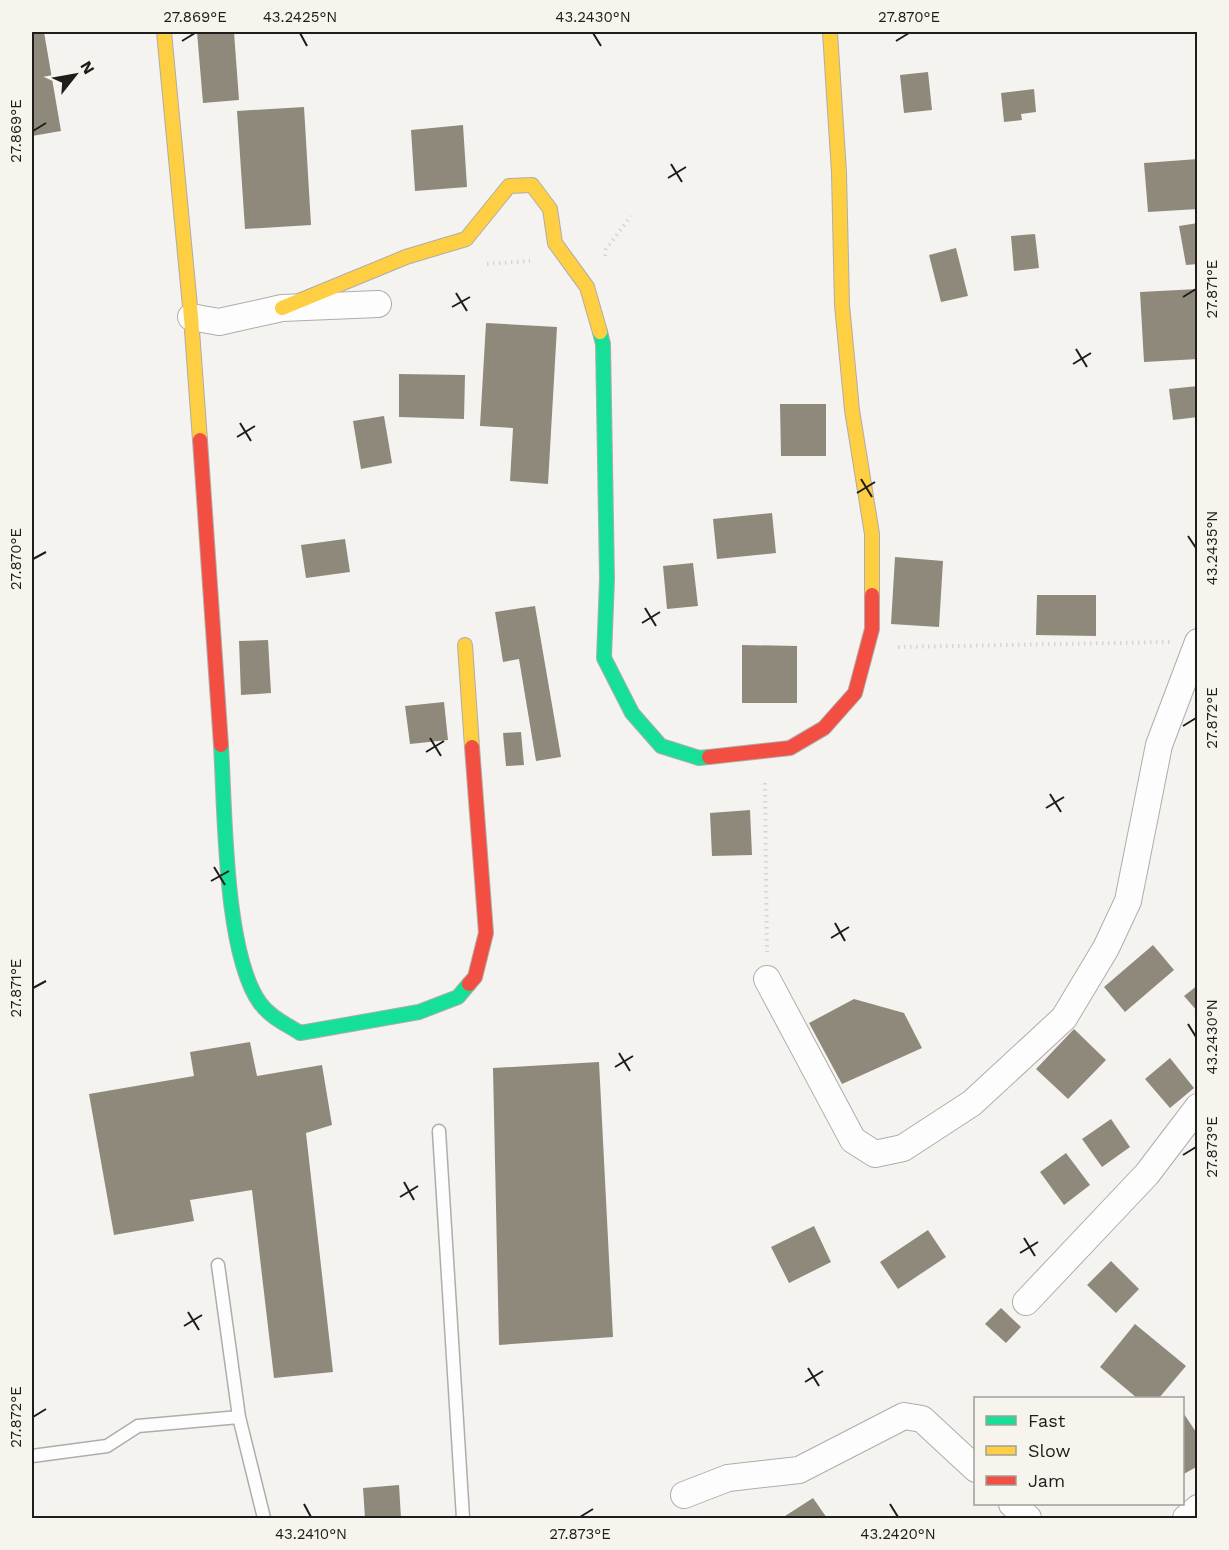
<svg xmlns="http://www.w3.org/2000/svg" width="1229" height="1550" viewBox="0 0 1229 1550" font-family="'Work Sans',sans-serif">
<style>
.building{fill:#8f897c}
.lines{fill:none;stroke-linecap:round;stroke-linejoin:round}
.lane-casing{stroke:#aeadab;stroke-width:15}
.street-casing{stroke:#aeadab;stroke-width:28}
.fast-casing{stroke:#aeadab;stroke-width:16}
.slow-casing{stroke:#aeadab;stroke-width:16}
.jam-casing{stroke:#aeadab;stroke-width:16}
.path{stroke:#d6d5d4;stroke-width:4;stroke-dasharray:1.5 4.5;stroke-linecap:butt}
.lane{stroke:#fefdfd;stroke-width:12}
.street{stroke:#fefdfd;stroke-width:26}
.fast{stroke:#16e098;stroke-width:14}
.slow{stroke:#ffcf43;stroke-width:14}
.jam{stroke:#f24e42;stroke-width:14}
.ticks{fill:none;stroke:#1e1d1b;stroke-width:2}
.neatline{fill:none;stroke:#1e1d1b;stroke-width:2}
.ticks-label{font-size:15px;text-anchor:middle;fill:#1e1d1b}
</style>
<rect width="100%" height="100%" fill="#f5f3f0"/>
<!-- building -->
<path class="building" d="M32 32H44L61 131 32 136Z
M197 32H234L239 100 203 103Z
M928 72 932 110 904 113 900 75Z
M1034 89 1036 112 1021 114 1022 120 1004 122 1001 93Z
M304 107 311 225 245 229 237 111Z
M463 125 467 187 415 191 411 130Z
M1198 159V209L1148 212 1144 163Z
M1198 223V264L1186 265 1179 226Z
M1035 234 1039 268 1014 271 1011 236Z
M956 248 968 296 941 302 929 255Z
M1198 289V359L1144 362 1140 292Z
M486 323 557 327 548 484 510 481 513 428 480 426Z
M399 374 465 375 464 419 399 417Z
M1198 386V417L1173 420 1169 389Z
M780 404H826V456H781Z
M384 416 392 463 361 469 353 421Z
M772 513 776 553 717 559 713 519Z
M345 539 350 572 306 578 301 545Z
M895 557 943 561 939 627 891 624Z
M693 563 698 606 667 609 663 566Z
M1037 595H1096V636L1036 635Z
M535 606 561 757 536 761 519 659 503 662 495 612Z
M268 640 271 693 241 695 239 641Z
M742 645 797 646V703H742Z
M444 702 448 740 410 744 405 706Z
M521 732 524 765 506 766 503 733Z
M750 810 752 855 712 856 710 813Z
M1153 945 1174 970 1125 1012 1104 987Z
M1198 985V1012L1184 996Z
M854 999 904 1013 922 1048 842 1084 809 1023Z
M1074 1029 1106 1060 1068 1099 1036 1069Z
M250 1042 257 1076 322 1065 332 1125 306 1133 333 1372 274 1378 252 1190 190 1200 194 1221 114 1235 89 1094 194 1076 190 1052Z
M1170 1058 1194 1088 1170 1108 1145 1079Z
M599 1062 613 1337 499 1345 493 1068Z
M1111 1119 1130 1147 1102 1167 1082 1139Z
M1066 1153 1090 1185 1064 1205 1040 1172Z
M814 1226 831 1262 789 1283 771 1247Z
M928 1230 946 1257 898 1289 880 1262Z
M1111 1261 1139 1289 1116 1313 1087 1285Z
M1001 1308 1021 1327 1006 1343 985 1324Z
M1135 1324 1186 1366 1159 1398H1137L1100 1367Z
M1182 1411 1198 1435V1466L1182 1475Z
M399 1485 401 1518H365L363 1488Z
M813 1498 827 1518H782Z"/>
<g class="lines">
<!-- lane casing -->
<g class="lane-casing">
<path id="lane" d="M439 1131 463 1518
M218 1265 239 1417 264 1518
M32 1456 107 1446 138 1426 239 1417"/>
</g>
<!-- street casing -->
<g class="street-casing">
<path id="street" d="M191 317 219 322 282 308 378 304
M767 979 853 1140 875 1154 903 1148 972 1103 1064 1018 1106 948 1128 901 1159 745 1198 642
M1026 1302 1147 1174 1198 1107
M684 1495 728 1478 799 1470 904 1416 922 1419 976 1469
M1012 1504 1028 1518
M1186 1518 1198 1508"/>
</g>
<!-- fast casing -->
<g class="fast-casing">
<path id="fast" d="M600 332 603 344 607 579 604 658 632 713 661 746 699 758 709 757
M221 745C225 809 224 953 260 1003 270 1017 286 1024 300 1033L419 1012 458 997 469 984"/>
</g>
<!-- slow casing -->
<g class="slow-casing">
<path id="slow" d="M164 32 191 317 200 440
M830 32 839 173 842 305 852 410 872 534V595
M282 308 406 257 466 239 509 186 532 185 550 209 555 243 587 287 600 332
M465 645 472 747"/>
</g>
<!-- jam casing -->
<g class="jam-casing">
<path id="jam" d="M200 440 221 745
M709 757 790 748 824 728 855 693 872 629V595
M469 984 475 977 486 933 472 747"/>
</g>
<!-- path -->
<path class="path" d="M605 256 606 249 631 216
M487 264 530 261
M898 647 1170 642
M765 783 767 952"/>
<!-- lane -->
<use href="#lane" class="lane"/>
<!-- street -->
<use href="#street" class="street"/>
<!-- fast -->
<use href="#fast" class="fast"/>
<!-- slow -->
<use href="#slow" class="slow"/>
<!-- jam -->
<use href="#jam" class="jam"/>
</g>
<!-- ticks -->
<path class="ticks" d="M300 33 307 46M593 33 601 46M182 41 195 33M896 41 909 33M33 131 46 123M671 164 682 182M668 178 686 167M456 293 467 311M1183 297 1196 289M452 307 470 297M1076 349 1087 367M1073 364 1091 353M240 423 251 441M237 437 255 426M861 479 872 497M857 493 875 482M1188 536 1196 548M33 559 46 552M645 608 656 626M642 623 660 612M1183 726 1196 718M430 738 441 756M426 752 444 741M1050 794 1061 812M1046 808 1064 797M214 867 225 885M211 881 229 871M835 923 845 941M831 938 849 927M33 988 46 981M1188 1024 1196 1037M619 1053 630 1071M615 1067 633 1056M1183 1155 1196 1147M404 1182 414 1200M400 1197 418 1186M1024 1238 1035 1256M1020 1253 1038 1242M188 1312 199 1330M184 1326 202 1315M808 1368 819 1386M805 1382 823 1371M33 1417 46 1409M304 1504 311 1517M890 1504 898 1517M580 1517 593 1509"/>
<!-- border -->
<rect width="1229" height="1550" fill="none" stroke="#f7f4ee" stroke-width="66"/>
<!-- legend -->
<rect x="974" y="1397" width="210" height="108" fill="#f7f4ee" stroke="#a09e9a" stroke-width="1.5"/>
<rect x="986" y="1416" width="30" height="9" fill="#16e098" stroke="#a09e9a" stroke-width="1.5"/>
<text x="1028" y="1427" font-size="18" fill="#1e1d1b">Fast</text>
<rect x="986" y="1446" width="30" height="9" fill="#ffcf43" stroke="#a09e9a" stroke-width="1.5"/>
<text x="1028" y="1457" font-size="18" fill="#1e1d1b">Slow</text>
<rect x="986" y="1476" width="30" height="9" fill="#f24e42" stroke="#a09e9a" stroke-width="1.5"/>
<text x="1028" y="1487" font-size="18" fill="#1e1d1b">Jam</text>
<!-- north arrow -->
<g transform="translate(75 75) rotate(59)" stroke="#f7f4ee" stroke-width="4.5" paint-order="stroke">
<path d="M0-4.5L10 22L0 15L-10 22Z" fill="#1e1d1b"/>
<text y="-9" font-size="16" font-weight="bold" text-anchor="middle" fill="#1e1d1b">N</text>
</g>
<rect x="33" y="33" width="1163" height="1484" class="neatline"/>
<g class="ticks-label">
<text x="195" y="22">27.869°E</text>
<text x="300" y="22">43.2425°N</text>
<text x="593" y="22">43.2430°N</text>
<text x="909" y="22">27.870°E</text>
<text transform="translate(16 131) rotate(-90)" y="5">27.869°E</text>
<text transform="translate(1212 289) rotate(-90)" y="5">27.871°E</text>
<text transform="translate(1212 548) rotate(-90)" y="5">43.2435°N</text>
<text transform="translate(16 559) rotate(-90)" y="5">27.870°E</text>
<text transform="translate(1212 718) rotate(-90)" y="5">27.872°E</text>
<text transform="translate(16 988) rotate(-90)" y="5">27.871°E</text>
<text transform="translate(1212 1037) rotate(-90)" y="5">43.2430°N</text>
<text transform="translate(1212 1147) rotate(-90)" y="5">27.873°E</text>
<text transform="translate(16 1417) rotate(-90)" y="5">27.872°E</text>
<text x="311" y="1539">43.2410°N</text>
<text x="580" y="1539">27.873°E</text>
<text x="898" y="1539">43.2420°N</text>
</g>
</svg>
